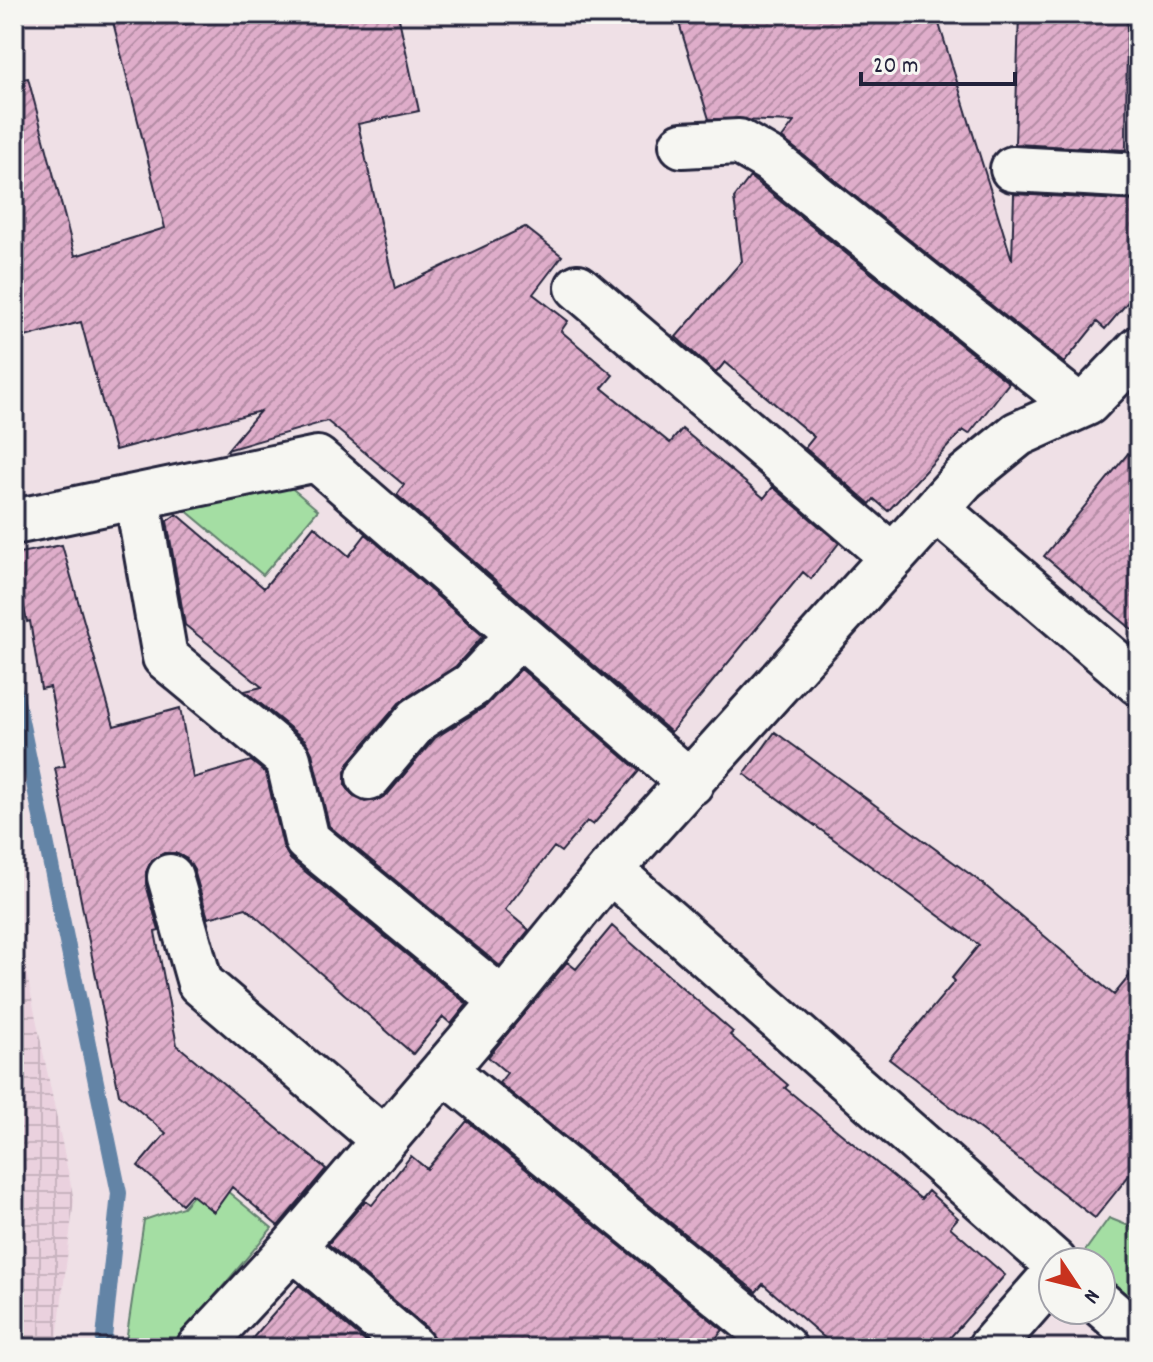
<svg xmlns="http://www.w3.org/2000/svg" width="1153" height="1362" viewBox="0 0 1153 1362" font-family="Dekko,sans-serif">
<style>
.industrial{fill:url(#industrial-grid)}
.green{fill:#a4dea3;stroke:#63806f;stroke-width:2}
.lines{fill:none;stroke-linecap:round;stroke-linejoin:round}
.stream{stroke:#6484a6;stroke-width:16}
.building{fill:url(#building-hatch);stroke:#22223b;stroke-width:2}
.minor-casing{stroke:#22223b;stroke-width:50}
.minor{stroke:#f6f6f2;stroke-width:44}
</style>
<defs>
<pattern id="industrial-grid" width="8" height="8" patternUnits="userSpaceOnUse" patternTransform="scale(2)"><rect width="8" height="8" fill="#ead1de"/><path d="M0 4h8M4 0v8" fill="none" stroke="#c8b3bf"/></pattern>
<pattern id="building-hatch" width="6" height="6" patternUnits="userSpaceOnUse" patternTransform="scale(2)"><rect width="6" height="6" fill="#dfadca"/><path d="M-1 1l2-2M0 6l6-6M5 7l2-2" fill="none" stroke="#b48ca5"/></pattern>
</defs>
<rect width="100%" height="100%" fill="#efe0e6"/>
<filter id="ink" filterUnits="userSpaceOnUse"><feTurbulence type="fractalNoise" baseFrequency=".0125" numOctaves="2"/><feDisplacementMap in="SourceGraphic" scale="16" xChannelSelector="R" yChannelSelector="G"/><feConvolveMatrix kernelMatrix="1 2 1 2 8 2 1 2 1" color-interpolation-filters="sRGB"/></filter>
<g filter="url(#ink)">
<!-- industrial -->
<path class="industrial" d="M14 913 74 1200 56 1348H14Z"/>
<!-- green -->
<path class="green" d="M282 480 318 510 263 575 178 504Z
M210 1177 272 1228 171 1348H125L144 1220 183 1207Z
M1109 1218 1139 1230V1306L1101 1275V1262H1085L1080 1258Z"/>
<g class="lines">
<!-- stream -->
<path class="stream" d="M14 687 119 1193 103 1348"/>
</g>
<!-- building -->
<path class="building" d="M111 14H180L183 25 231 14H398L419 111 358 124 395 289 525 227 562 256 533 294 568 321 561 331 613 375 602 388 670 443 682 429 764 498 773 487 839 543 811 579 803 572 671 732 397 495 404 485 327 421 227 450 260 411 115 450 81 322 14 340V80L28 78 75 256 165 228Z
M676 14H936L1012 260 1014 194 1139 201V289L1105 329 1097 322 1064 363 782 138 794 122 709 119Z
M1019 14H1127L1126 150 1015 144Z
M750 177 1009 383 969 434 963 430 888 511 874 499 870 504 805 448 814 437 725 362 716 373 676 337 742 261 734 198Z
M1139 440V635L1044 556Z
M177 514 264 588 314 526 349 556 366 534 483 636 456 666 399 703 350 761 345 772V785L354 797 365 802 378 800 388 794 435 738 486 706 521 669 639 771 593 825 587 821 561 852 554 847 505 910 529 930 500 966 329 826 312 753 305 740 245 691 262 687 185 625 167 521Z
M62 545 114 726 180 708 193 778 251 761 266 773 283 846 290 859 467 1004 451 1024 443 1017 413 1054 246 908 208 918 194 870 187 859 175 853H164L152 860 146 872V884L159 931 155 932 177 1045 326 1169 278 1226 232 1187 214 1212 191 1194 182 1204 138 1166 166 1133 119 1094 55 768 65 766 50 687 41 689 30 621 27 622 14 560V554Z
M775 732 982 883 1114 995 1139 964V1163L1095 1218 889 1059 955 981 952 978 979 945 744 774Z
M612 926 733 1032 730 1035 788 1085 785 1088 921 1199 928 1191 958 1218 950 1227 1005 1275 941 1348H836L763 1284 756 1292 499 1083 507 1073 488 1057 567 962 576 969Z
M467 1121 723 1330 708 1348H436L428 1329 328 1244 365 1201 372 1205 411 1156 427 1169Z
M299 1285 373 1348H244Z"/>
<g class="lines">
<!-- minor casing -->
<g class="minor-casing">
<path id="minor" d="M682 145 739 142 770 160 1078 406
M1013 169 1139 176
M578 287 893 557
M137 497 165 657 288 759 307 840 503 1001
M936 509 1139 683
M14 522 317 459 691 783
M369 777 418 719 472 685 519 635
M610 870 1054 1262
M170 877 200 983 384 1140
M444 1070 784 1348
M293 1247 412 1348
M1101 1304 1139 1337
M199 1348 293 1247 503 1001 610 870 964 478 1018 434 1087 403 1139 349
M990 1348 1053 1276"/>
</g>
<!-- minor -->
<use href="#minor" class="minor"/>
</g>
</g>
<!-- margin -->
<rect width="1153" height="1362" fill="none" stroke="#f6f6f2" stroke-width="48"/>
<rect x="24" y="24" width="1105" height="1314" fill="none" stroke="#22223b" stroke-width="3" filter="url(#ink)"/>
<!-- north arrow -->
<g transform="translate(1077 1286) rotate(125)"><circle r="38" fill="#f6f6f2" stroke="#a1a1a9" stroke-width="2"/>
<path d="M0-6L14 30L0 20L-14 30Z" fill="#c8321e"/>
<text y="-12" font-size="22" font-weight="bold" text-anchor="middle" fill="#22223b">N</text>
</g>
<!-- scale -->
<path d="M861 72v12h154v-12" fill="none" stroke="#22223b" stroke-width="4"/>
<text x="873" y="72" font-size="24" fill="#22223b" stroke="#f6f6f2" stroke-width="6" paint-order="stroke">20 m</text>
</svg>
